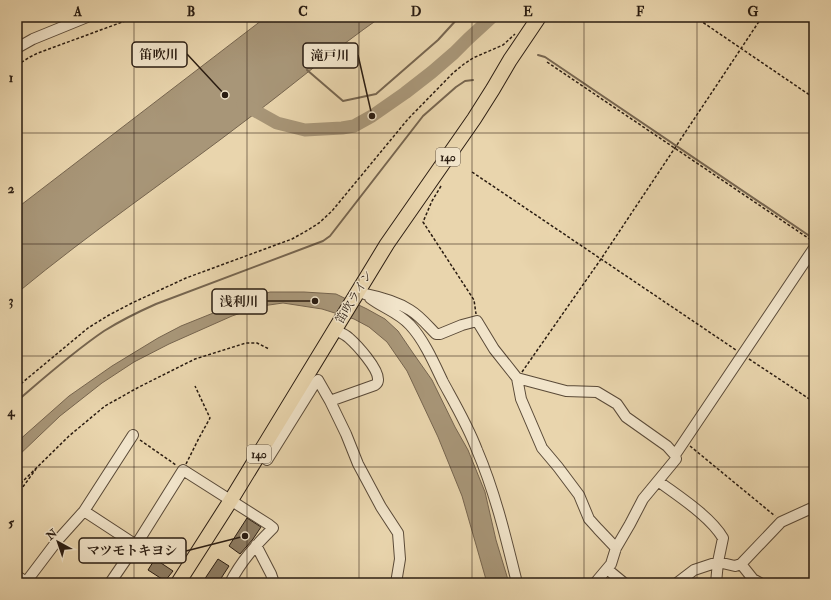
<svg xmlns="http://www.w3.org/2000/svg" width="831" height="600" viewBox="0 0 831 600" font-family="'IM FELL Double Pica','Noto Serif JP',serif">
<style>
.water{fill:#a89678;stroke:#76654f}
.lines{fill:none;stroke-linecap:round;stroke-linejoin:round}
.stream{stroke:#76654f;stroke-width:2}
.river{stroke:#a89678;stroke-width:13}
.building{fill:#8d7c62;stroke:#2a1c11}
.minor-casing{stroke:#5a4a38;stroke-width:12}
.highway-casing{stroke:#2a1c11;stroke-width:16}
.path{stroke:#2a1c11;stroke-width:1.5;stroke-dasharray:3 2;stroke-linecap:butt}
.minor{stroke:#f1e4ca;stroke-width:10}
.highway{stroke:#e9d5ad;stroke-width:14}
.grid{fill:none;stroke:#2a1c11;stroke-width:1;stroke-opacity:0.55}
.labels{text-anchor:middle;stroke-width:3;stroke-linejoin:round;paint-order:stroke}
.shield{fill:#f1e4ca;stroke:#665848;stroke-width:1}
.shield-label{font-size:11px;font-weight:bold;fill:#2a1c11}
.street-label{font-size:12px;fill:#2a1c11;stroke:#f1e4ca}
.leader{fill:none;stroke:#2a1c11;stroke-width:1.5}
.callout-dot{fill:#2a1c11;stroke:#f1e4ca;stroke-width:1.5}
.callout{fill:#f1e4ca;stroke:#2a1c11;stroke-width:1.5}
.callout-label{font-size:13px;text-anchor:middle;font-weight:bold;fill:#2a1c11}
.neatline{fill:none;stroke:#2a1c11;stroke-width:1.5}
.grid-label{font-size:13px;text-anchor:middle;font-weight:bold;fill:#2a1c11}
</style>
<rect width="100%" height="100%" fill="#e9d5ad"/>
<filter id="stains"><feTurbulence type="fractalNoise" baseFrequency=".005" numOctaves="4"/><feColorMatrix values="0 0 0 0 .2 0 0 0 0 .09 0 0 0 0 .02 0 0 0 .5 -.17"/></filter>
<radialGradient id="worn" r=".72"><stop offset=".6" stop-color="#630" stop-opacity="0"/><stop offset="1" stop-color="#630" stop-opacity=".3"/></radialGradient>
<!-- water -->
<path class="water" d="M266 17H381C335 49 293 85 249 118 172 177 92 231 17 293V208Z
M270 292H304L336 294 367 309 385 319 398 331 413 353 432 380 455 427 468 450 485 492 496 540 509 583H487L462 496 438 437 407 371 387 342 369 327 354 319 322 309 283 303 262 306 232 316 169 344 134 362 102 383 60 416 17 457V442L69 396 112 366 158 338 181 326 253 297Z"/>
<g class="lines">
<!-- stream -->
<path class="stream" d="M538 55 545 57 814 239
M307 70 343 101 376 94 438 40 459 17
M17 401C45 377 73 352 104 331 120 321 138 312 156 304L323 241 330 236 423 116 456 87 465 81 473 80"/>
<!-- river -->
<path class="river" d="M243 104 277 123 305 130 342 128 354 126 372 116 405 93 432 72 454 53 468 39 492 17"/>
</g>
<!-- building -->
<path class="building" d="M247 518 261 527 253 539 240 554 229 546Z
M155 559 173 571 165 581 148 570Z
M218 559 229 566 218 583H208L204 580Z"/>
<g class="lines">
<!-- minor casing -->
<g class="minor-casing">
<path id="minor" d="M17 48 33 39 87 17
M365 294C380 297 397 302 410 310 420 316 428 326 436 334H440L462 325 477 321 494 349 517 378 521 399 542 448 558 467 579 495 589 519 598 529 616 548
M370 298C383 308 398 312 410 325 424 340 434 363 443 382 455 404 468 426 477 450 495 492 506 538 517 583
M517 378 566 391 597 392 617 404 626 417 667 446 675 455
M330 401 375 385C377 383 378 383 378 380 379 369 357 345 349 338 345 334 339 332 335 330
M259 454 267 460 315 383 318 380 330 401 346 434 358 464 381 507 398 533 400 559 396 583
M658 481C678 496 710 516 723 538L718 562 716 583
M84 511 136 545
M256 545 271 574 274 583
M741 564 753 579 760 583
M607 569 624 583
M17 576 28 583
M26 582 57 541 84 511 133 435
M110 583 136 545 183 470 268 524 273 528C256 545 241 561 230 583
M595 583 611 564 616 548 630 524 643 499 676 459 675 455 814 248
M677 583 694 570 718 562 735 566 741 564 781 522 814 507"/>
</g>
<!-- highway casing -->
<g class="highway-casing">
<path id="highway" d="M178 583 231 500 387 244 474 119 493 89 510 60 539 17"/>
</g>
<!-- path -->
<path class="path" d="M695 17 814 98
M547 62 811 240
M17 65 30 57 38 53 136 17
M472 172 736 350
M441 186 432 201 423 222 474 300 476 314
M749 359 814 402
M522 372 601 259 762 17
M17 387 88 328 109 315 132 303 186 278 292 239 308 230 319 223 332 211 408 119 453 73 464 64 473 58 503 45 515 34
M140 440 176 465
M690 446 775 516
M186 464 199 438 210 418 195 386
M17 487 69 436 105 406 139 387 195 359 246 343H257L269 349
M17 495 36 469"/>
<!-- minor -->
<use href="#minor" class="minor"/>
<!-- highway -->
<use href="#highway" class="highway"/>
</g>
<!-- grid -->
<path class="grid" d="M134 17V583M247 17V583M359 17V583M472 17V583M584 17V583M697 17V583M17 133H814M17 244H814M17 356H814M17 467H814"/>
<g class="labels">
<!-- shield labels -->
<g class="shield">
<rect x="436" y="148" width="24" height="18" rx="3"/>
<rect x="247" y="445" width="24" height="18" rx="3"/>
</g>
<g class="shield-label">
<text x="448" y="161">140</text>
<text x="259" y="458">140</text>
</g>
<!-- street labels -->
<g class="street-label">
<text transform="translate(354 297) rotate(-59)" y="4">笛吹ライン</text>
</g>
</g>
<!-- callouts -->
<path class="leader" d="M225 95L187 54M372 116L358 55M315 301L267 301M245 536L186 551"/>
<g class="callout-dot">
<circle cx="225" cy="95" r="4"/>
<circle cx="372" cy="116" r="4"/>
<circle cx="315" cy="301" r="4"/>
<circle cx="245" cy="536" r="4"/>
</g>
<g class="callout">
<rect x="132" y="42" width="55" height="25" rx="4"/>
<rect x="303" y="43" width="55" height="25" rx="4"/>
<rect x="212" y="289" width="55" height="25" rx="4"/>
<rect x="79" y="538" width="107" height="25" rx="4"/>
</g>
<g class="callout-label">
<text x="159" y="59">笛吹川</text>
<text x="330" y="60">滝戸川</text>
<text x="239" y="306">浅利川</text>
<text x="132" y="555">マツモトキヨシ</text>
</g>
<!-- margin -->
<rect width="831" height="600" fill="none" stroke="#e9d5ad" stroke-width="44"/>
<!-- north arrow -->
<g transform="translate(58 542) rotate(320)" stroke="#f1e4ca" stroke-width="3" paint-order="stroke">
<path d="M0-3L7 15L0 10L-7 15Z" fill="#2a1c11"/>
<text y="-6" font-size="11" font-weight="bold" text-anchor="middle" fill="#2a1c11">N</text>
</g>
<rect x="22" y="22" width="787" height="556" class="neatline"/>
<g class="grid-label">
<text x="78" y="16">A</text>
<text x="191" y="16">B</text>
<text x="303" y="16">C</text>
<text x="416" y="16">D</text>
<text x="528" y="16">E</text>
<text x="640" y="16">F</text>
<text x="753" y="16">G</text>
<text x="11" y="82">1</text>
<text x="11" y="193">2</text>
<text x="11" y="305">3</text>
<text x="11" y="416">4</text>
<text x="11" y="527">5</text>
</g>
<rect width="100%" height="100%" filter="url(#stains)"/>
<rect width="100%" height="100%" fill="url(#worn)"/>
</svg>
